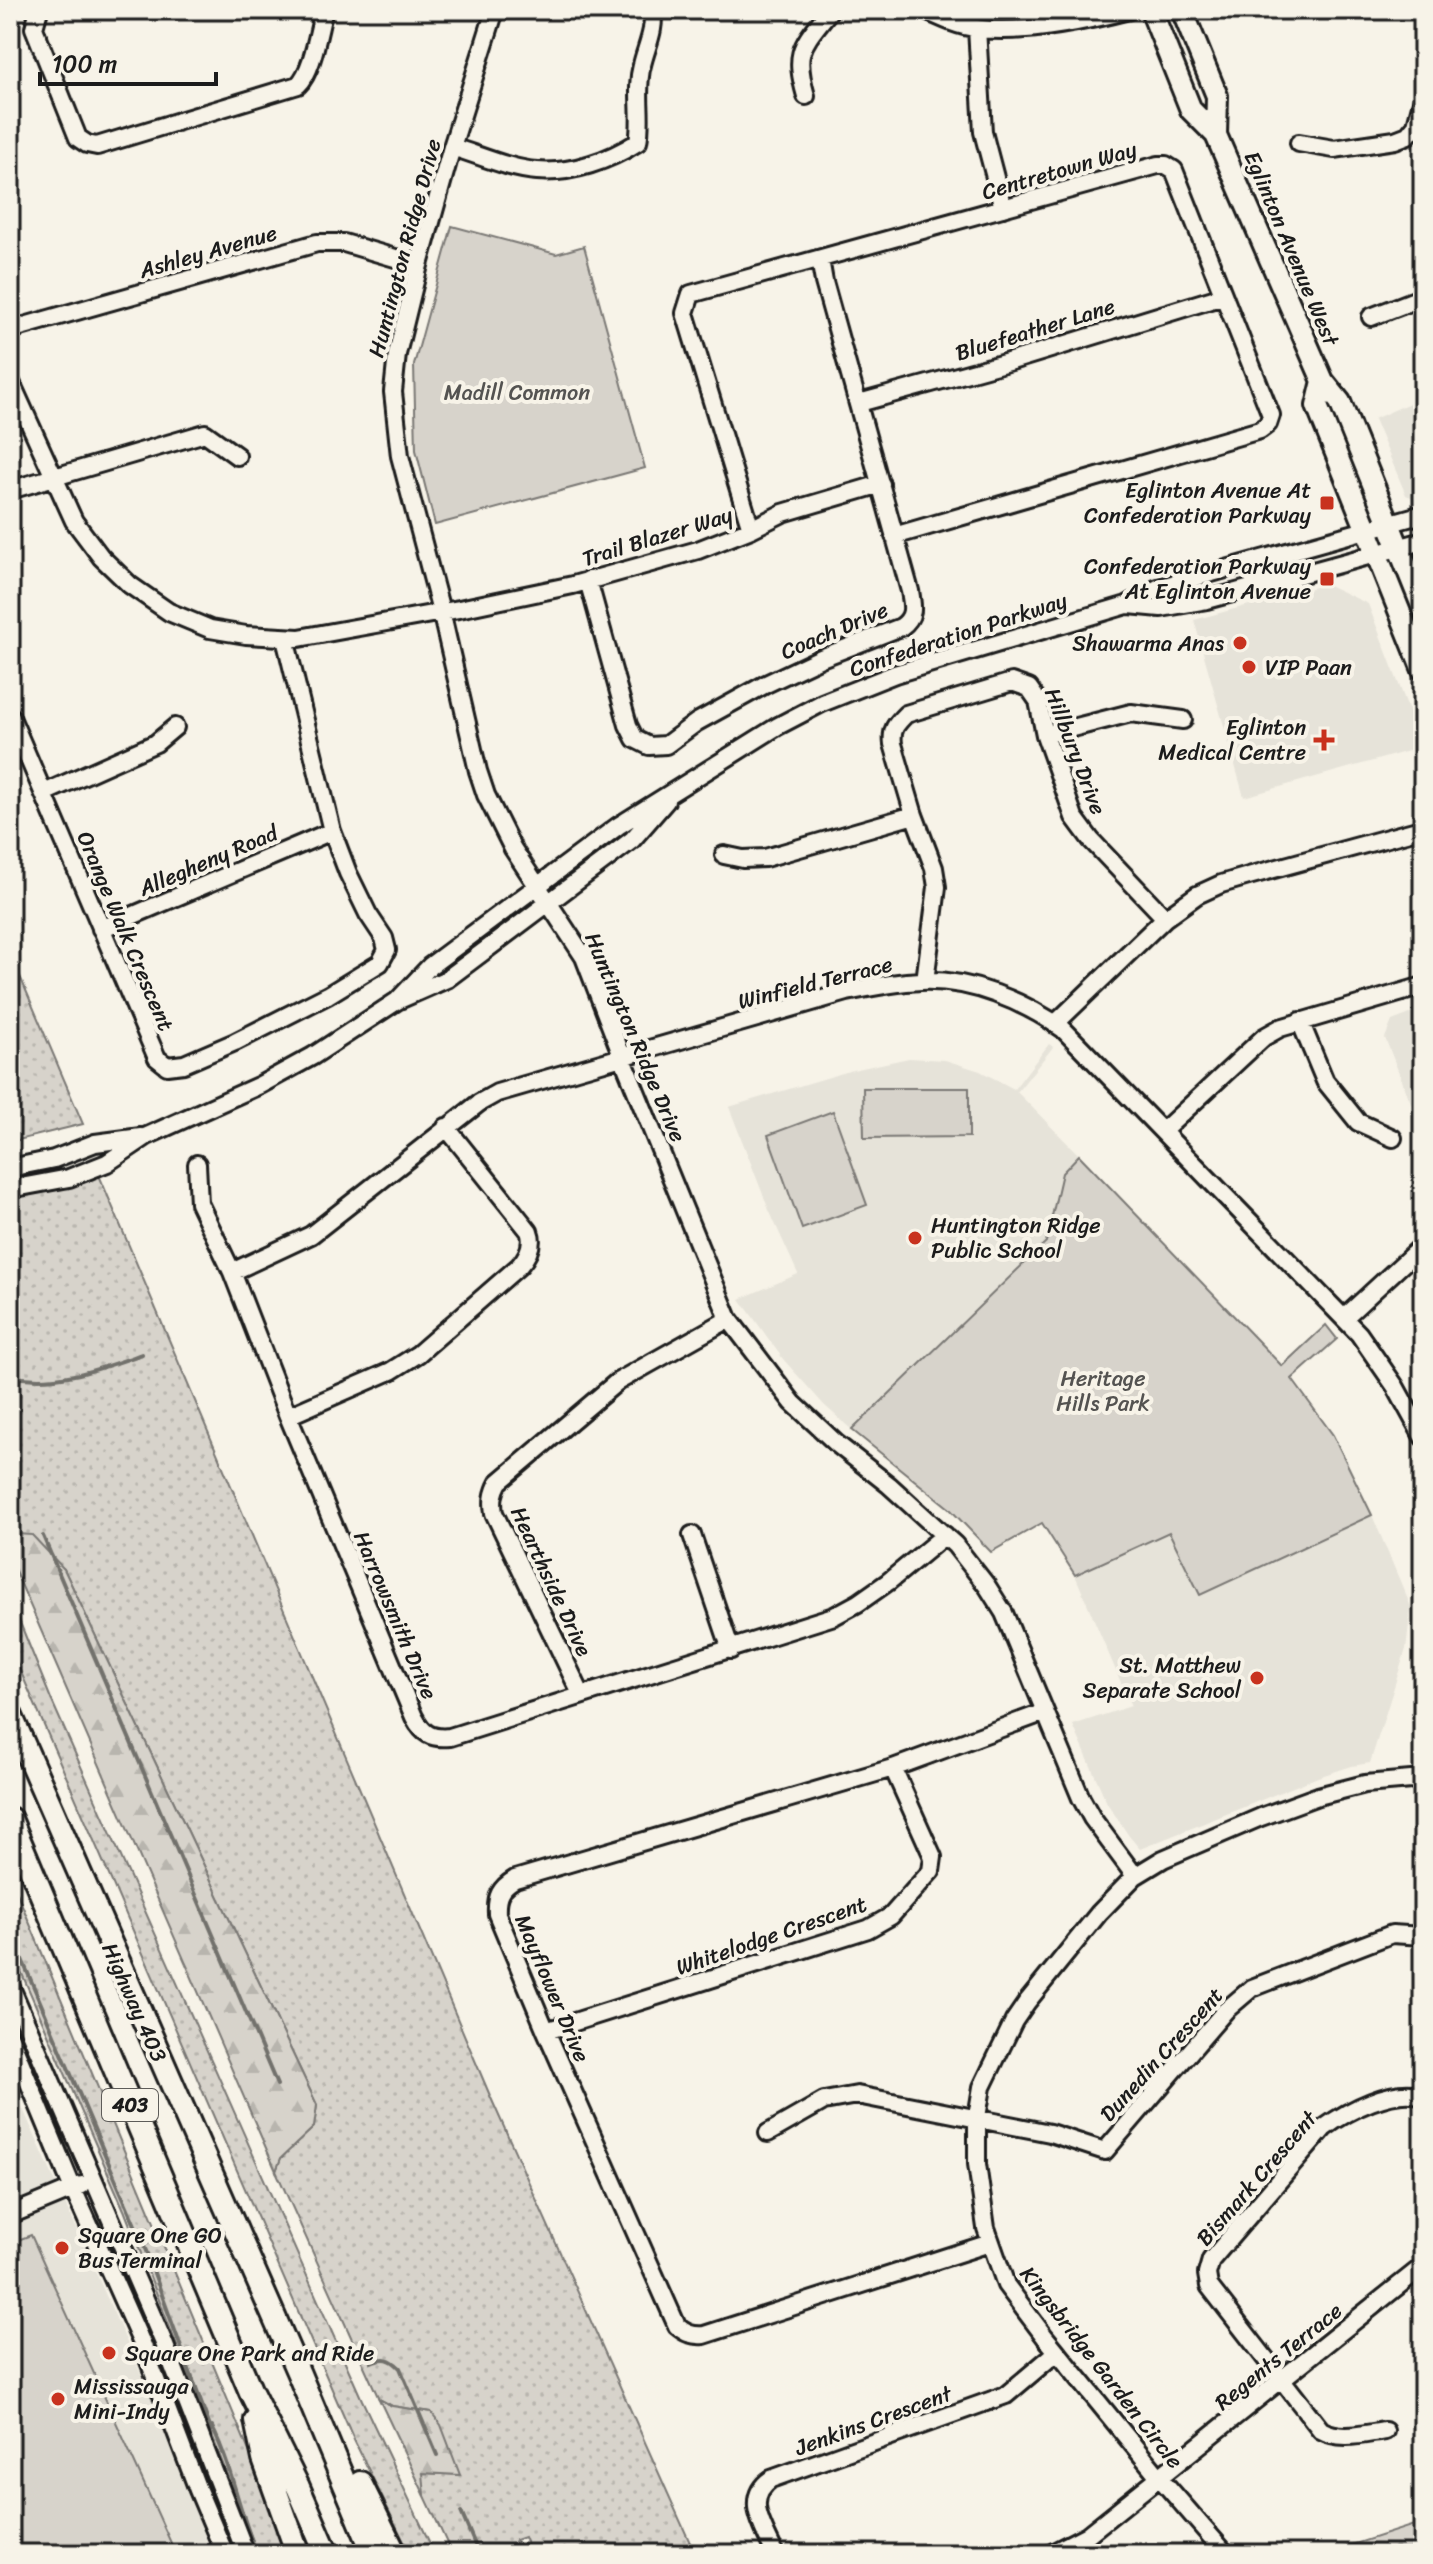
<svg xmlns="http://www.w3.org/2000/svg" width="1433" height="2564" viewBox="0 0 1433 2564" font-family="Sriracha,sans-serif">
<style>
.built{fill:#e6e3d9}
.grass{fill:url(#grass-dots);stroke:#7a7874;stroke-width:2}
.forest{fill:url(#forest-firs);stroke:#7a7874;stroke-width:2}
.park{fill:#d7d3cb;stroke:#7a7874;stroke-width:2}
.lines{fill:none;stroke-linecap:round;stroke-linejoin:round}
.stream{stroke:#72716c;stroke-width:4}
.minor-casing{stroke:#1c1c1c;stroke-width:22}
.major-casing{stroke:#1c1c1c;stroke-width:26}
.highway-casing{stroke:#1c1c1c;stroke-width:28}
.minor{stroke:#f7f3e8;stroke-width:16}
.major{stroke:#f7f3e8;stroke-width:20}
.highway{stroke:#f7f3e8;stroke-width:22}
.poi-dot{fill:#c8321e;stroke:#f7f3e8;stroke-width:3}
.labels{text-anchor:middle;stroke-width:8;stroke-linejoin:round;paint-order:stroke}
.shield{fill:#f7f3e8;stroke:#5e5c59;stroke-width:2}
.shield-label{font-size:20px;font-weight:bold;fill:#1c1c1c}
.street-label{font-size:22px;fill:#1c1c1c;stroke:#f7f3e8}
.park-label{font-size:22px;fill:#545351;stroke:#f7f3e8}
.poi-label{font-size:22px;fill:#1c1c1c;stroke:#f7f3e8;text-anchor:end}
</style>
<defs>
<pattern id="grass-dots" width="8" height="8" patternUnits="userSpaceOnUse" patternTransform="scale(2)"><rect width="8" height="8" fill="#d7d3cb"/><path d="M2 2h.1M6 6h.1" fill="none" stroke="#b8b5ae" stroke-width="1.8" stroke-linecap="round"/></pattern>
<pattern id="forest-firs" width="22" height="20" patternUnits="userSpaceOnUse" patternTransform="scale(2)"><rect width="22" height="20" fill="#d7d3cb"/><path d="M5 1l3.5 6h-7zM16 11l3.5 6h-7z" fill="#b8b5ae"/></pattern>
</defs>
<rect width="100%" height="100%" fill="#f7f3e8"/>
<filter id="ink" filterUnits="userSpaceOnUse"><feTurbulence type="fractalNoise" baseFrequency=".0125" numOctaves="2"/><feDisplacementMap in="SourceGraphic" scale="16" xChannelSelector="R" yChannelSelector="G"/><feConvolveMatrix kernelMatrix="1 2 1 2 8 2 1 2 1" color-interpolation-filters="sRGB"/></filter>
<g filter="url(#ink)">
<!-- built -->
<path class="built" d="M1423 397V499L1418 500 1406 495 1374 419Z
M1326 584 1368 604 1423 747 1244 797 1194 620Z
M1423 1009V1133L1385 1038 1392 1021Z
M1049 1044 1053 1047 1017 1092 1079 1155 1062 1173 1046 1242 852 1430 824 1405 783 1359 740 1299 798 1274 769 1210 729 1107 853 1070 909 1058 945 1060 980 1071 1014 1089Z
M1372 1515 1411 1607 1406 1649 1370 1763 1352 1766 1318 1777 1140 1849 1129 1836 1107 1803 1073 1725 1131 1706 1075 1575 1170 1532 1201 1595Z
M10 2080 170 2439 212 2554H10Z"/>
<!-- grass -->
<path class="grass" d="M10 953 83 1124 10 1142Z
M91 1172 99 1175 491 2098 695 2554H531L524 2537 515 2540 521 2554H452L425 2496 422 2473 459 2475 431 2412 392 2406 379 2399 276 2171 281 2158 314 2127 317 2105 64 1569 16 1534 10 1539V1199Z
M10 1598 51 1699 362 2400 435 2554H410L354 2440 10 1647Z
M10 1876 261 2480 287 2554H258L124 2210 10 1946Z"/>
<!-- forest -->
<path class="forest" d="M16 1534 32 1535 64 1569 317 2105 314 2127 281 2158 276 2171 10 1559V1539Z
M379 2399 392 2406 431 2412 441 2425 460 2475 423 2473 425 2496Z
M1423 2522V2554H1324Z"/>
<!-- park -->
<path class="park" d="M452 226 556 254 584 246 645 468 435 525 416 450 414 365Z
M863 1088H969V1137L864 1138Z
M833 1111 867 1205 802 1229 768 1135Z
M1079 1155 1282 1366 1326 1325 1337 1339 1292 1379 1333 1435 1372 1515 1200 1595 1169 1532 1075 1575 1042 1523 991 1552 949 1508 852 1430 1046 1242 1062 1173Z
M31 2235 176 2554H10V2243Z"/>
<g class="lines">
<!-- stream -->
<path class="stream" d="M10 1376C56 1386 99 1369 142 1354
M43 1536 277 2085
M10 1931 146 2251 211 2430
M371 2362C385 2357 390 2358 400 2368L437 2455
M212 2427C232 2467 239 2512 257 2554
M461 2512 479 2554"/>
<!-- minor casing -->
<g class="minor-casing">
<path id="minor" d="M39 10 34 28 78 138 87 144 97 146 298 85C313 71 318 31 324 10
M495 10 452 147 419 265 397 354 393 392 400 456 441 611 478 771 486 795 513 849 584 957 627 1069 729 1319 793 1403 837 1444 889 1485 955 1545 987 1586 1004 1613 1081 1798 1092 1818 1135 1876
M923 10C936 15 950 23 964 26 1010 37 1083 22 1129 10
M977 28 983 132 1003 208
M806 96C793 50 802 46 830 10
M1299 143 1334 149 1395 140 1408 135 1416 125 1423 98
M452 147C479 155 509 169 537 171 572 174 610 160 638 142 643 116 635 91 642 65 646 47 656 29 652 10
M1371 317 1423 297
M10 330 317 243H344L419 265
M10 380 74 521 101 557 130 585 169 612 210 629 246 635 299 638 459 609 573 585 698 550 751 529 783 513 881 484
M859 403 1008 362 1223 296
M10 490 205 433 237 456
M751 529 685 313 691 294 1158 165H1166L1174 170 1271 415 1268 424 1260 430 894 536
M588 580 628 725 635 739 649 746 666 745 697 722 766 684 821 658 901 627C915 617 913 607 910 591L824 282 820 259
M1129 605 1161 608 1207 600 1423 541
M10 715 157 1058 167 1066 184 1064 235 1042 328 995 380 963 387 950 384 938 368 914 348 873 332 831 285 638
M1045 735 1131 713 1183 720
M44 793 156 743 175 727
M724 855 743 859 765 858 914 815
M101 929 332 831
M925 981 937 887 934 868 914 815 893 744C891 729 896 724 906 714L1012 682 1029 688 1038 701 1045 735 1074 817 1091 840 1165 918
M397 1001 430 966 618 826 778 726 822 703 895 674 1127 605 1158 588 1423 514
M1300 1021 1325 1081 1358 1122 1393 1138
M1055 1024 1165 918 1197 895 1221 884 1252 875 1417 830H1423
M1163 1131 1264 1037 1280 1028 1423 986
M197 1164 199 1203 232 1272 288 1416 414 1717C423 1734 431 1739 450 1737L834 1616 858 1603 888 1582 945 1535
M10 1168 54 1159 95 1143 141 1137
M10 1189 69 1178 107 1163 147 1136 260 1085 313 1056 397 1001 447 979 632 840 666 801
M232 1272 311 1235 479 1103 497 1093 847 992C871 987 896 982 921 981 971 979 1023 1001 1063 1029L1359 1334 1395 1386 1423 1437
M1344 1318 1423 1245
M288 1416 391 1371 418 1354 519 1266C528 1256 534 1244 529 1231L446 1127
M692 1535 731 1650
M581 1694 494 1513C492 1501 493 1493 499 1482L617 1382 729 1319
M10 1985 164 2343 246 2554
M546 2031 868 1929 891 1916 931 1871 933 1857 893 1768
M10 2037 73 2189 144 2348 198 2490 225 2554
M768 2133 824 2101 857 2095 1050 2133 1105 2151 1225 2011 1252 1988 1392 1934 1423 1936
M10 2215 82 2185
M990 2243 704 2335C692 2336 685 2333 677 2326L546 2031 497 1914C496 1896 500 1888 515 1879L893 1768 1045 1712
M1385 2431C1364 2434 1340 2441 1321 2430L1209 2286 1207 2274 1211 2260 1324 2128C1347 2111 1394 2086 1423 2096
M775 2554C765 2529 742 2499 771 2479L1006 2395 1057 2352
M1050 2554 1087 2535 1423 2266
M1226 2554 1160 2478 1045 2337 1006 2285 986 2228 977 2164V2117L982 2087 1014 2021 1027 2002 1099 1913 1135 1876 1163 1859 1261 1817 1318 1796 1365 1784 1411 1780 1423 1781"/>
</g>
<!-- major casing -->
<g class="major-casing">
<path id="major" d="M1151 10 1191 110 1216 135 1323 381 1340 402 1423 608
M1182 10 1217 96 1216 135
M1323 381 1317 406 1423 670"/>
</g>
<!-- highway casing -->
<g class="highway-casing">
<path id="highway" d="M10 1714 299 2374 374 2554
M10 1819 251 2392 298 2487 327 2554
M256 2420 264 2459 298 2554
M360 2483 395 2554"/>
</g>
<!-- minor -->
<use href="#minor" class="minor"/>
<!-- major -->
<use href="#major" class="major"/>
<!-- highway -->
<use href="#highway" class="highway"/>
</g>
</g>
<!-- markers -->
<g class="poi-dot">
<rect x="1319" y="495" width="16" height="16" rx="4"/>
<rect x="1319" y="571" width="16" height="16" rx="4"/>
<circle cx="1240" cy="643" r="8"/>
<circle cx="1249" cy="667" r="8"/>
<path d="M1320 728h8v8h8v8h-8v8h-8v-8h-8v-8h8z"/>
<circle cx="915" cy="1238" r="8"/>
<circle cx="1257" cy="1678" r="8"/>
<circle cx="62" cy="2248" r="8"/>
<circle cx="109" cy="2353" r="8"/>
<circle cx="58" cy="2399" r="8"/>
</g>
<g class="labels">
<!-- shield labels -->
<rect class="shield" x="102" y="2089" width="56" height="32" rx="6"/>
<g class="shield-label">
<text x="130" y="2112">403</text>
</g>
<!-- street labels -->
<g class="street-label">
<text transform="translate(1059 170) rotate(-16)" y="8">Centretown Way</text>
<text transform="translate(404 248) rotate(-75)" y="8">Huntington Ridge Drive</text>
<text transform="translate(1292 248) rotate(67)" y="8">Eglinton Avenue West</text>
<text transform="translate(208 251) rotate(-16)" y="8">Ashley Avenue</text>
<text transform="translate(1035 329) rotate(-17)" y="8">Bluefeather Lane</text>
<text transform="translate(657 536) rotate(-17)" y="8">Trail Blazer Way</text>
<text transform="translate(834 630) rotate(-23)" y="8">Coach Drive</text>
<text transform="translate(958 634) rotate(-18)" y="8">Confederation Parkway</text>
<text transform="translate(1076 751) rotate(69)" y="8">Hillbury Drive</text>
<text transform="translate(208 860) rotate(-23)" y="8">Allegheny Road</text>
<text transform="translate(126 931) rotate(67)" y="8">Orange Walk Crescent</text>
<text transform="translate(815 982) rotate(-14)" y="8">Winfield Terrace</text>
<text transform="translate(636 1037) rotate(67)" y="8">Huntington Ridge Drive</text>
<text transform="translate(552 1581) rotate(65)" y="8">Hearthside Drive</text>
<text transform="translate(396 1615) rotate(67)" y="8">Harrowsmith Drive</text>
<text transform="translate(771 1935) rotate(-19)" y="8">Whitelodge Crescent</text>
<text transform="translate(553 1988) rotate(67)" y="8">Mayflower Drive</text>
<text transform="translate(135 2002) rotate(66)" y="8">Highway 403</text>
<text transform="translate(1161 2054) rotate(-48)" y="8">Dunedin Crescent</text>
<text transform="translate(1256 2178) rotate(-49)" y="8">Bismark Crescent</text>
<text transform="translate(1278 2356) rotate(-39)" y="8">Regents Terrace</text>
<text transform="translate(1102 2367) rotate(52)" y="8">Kingsbridge Garden Circle</text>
<text transform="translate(873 2420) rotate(-20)" y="8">Jenkins Crescent</text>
</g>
<!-- park labels -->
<g class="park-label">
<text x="517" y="400">Madill Common</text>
<text x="1103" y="1386">Heritage<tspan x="1103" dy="25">Hills Park</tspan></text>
</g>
<!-- poi labels -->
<g class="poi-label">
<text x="1311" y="498">Eglinton Avenue At<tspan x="1311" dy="25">Confederation Parkway</tspan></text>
<text x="1311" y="574">Confederation Parkway<tspan x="1311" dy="25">At Eglinton Avenue</tspan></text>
<text x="1224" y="651">Shawarma Anas</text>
<text x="1265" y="675" text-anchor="start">VIP Paan</text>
<text x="1306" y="735">Eglinton<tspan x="1306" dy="25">Medical Centre</tspan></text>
<text x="931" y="1233" text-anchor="start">Huntington Ridge<tspan x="931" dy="25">Public School</tspan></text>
<text x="1241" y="1673">St. Matthew<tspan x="1241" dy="25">Separate School</tspan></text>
<text x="78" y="2243" text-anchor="start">Square One GO<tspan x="78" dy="25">Bus Terminal</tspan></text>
<text x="125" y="2361" text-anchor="start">Square One Park and Ride</text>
<text x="74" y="2394" text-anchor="start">Mississauga<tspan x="74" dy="25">Mini-Indy</tspan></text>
</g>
</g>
<!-- margin -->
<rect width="1433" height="2564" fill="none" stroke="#f7f3e8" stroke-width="40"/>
<rect x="20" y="20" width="1393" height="2524" fill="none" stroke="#1c1c1c" stroke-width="3" filter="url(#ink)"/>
<!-- scale -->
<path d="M40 72v12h176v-12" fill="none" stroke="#1c1c1c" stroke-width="4"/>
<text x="52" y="72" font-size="24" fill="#1c1c1c" stroke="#f7f3e8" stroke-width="6" paint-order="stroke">100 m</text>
</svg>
